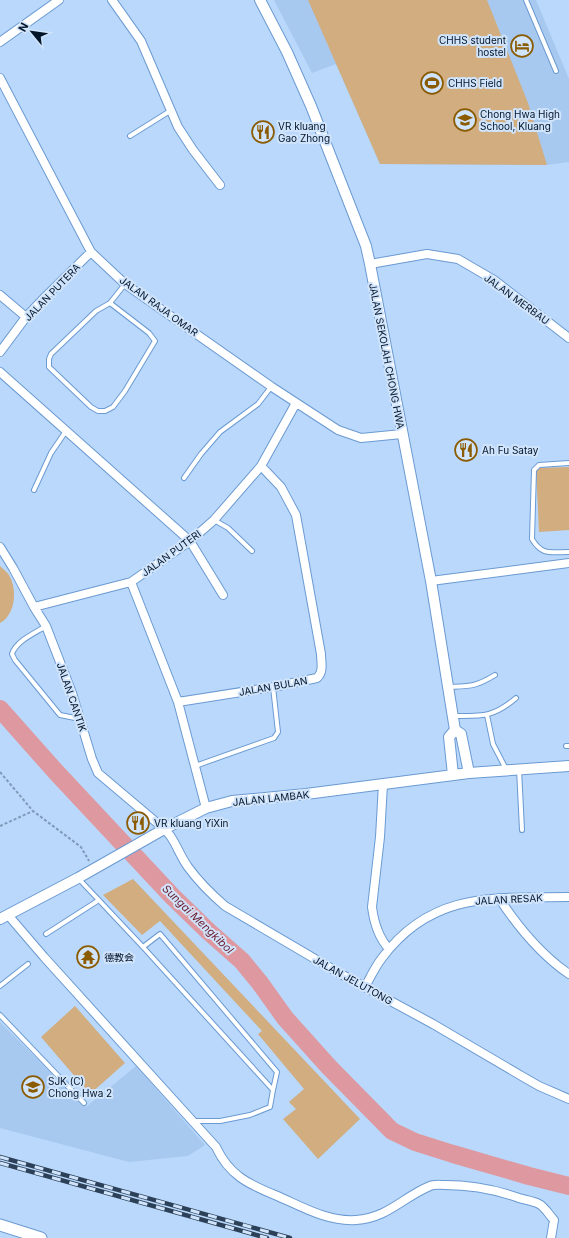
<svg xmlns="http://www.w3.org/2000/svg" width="569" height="1238" viewBox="0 0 569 1238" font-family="Inter,'Noto Sans SC',sans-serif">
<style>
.built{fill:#a8c9ef}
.green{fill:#d1ad7f}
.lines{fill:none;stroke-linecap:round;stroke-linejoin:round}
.river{stroke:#de989f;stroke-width:18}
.service-casing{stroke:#6a9ad2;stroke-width:6}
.minor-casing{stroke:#6a9ad2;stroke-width:10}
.tertiary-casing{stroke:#6a9ad2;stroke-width:12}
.secondary-casing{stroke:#6a9ad2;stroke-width:13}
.path{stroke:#809ab9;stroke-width:2;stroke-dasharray:3 2;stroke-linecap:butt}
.service{stroke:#fff;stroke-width:4}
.minor{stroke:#fff;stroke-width:8}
.tertiary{stroke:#fff;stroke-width:10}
.secondary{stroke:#fff;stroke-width:11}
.rail-casing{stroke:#2c4158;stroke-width:4.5}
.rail{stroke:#d0e4fc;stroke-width:3;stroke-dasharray:9;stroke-linecap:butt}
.labels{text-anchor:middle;stroke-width:4;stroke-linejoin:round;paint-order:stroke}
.poi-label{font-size:10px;fill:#031529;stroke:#d0e4fc;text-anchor:start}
.street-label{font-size:10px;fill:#031529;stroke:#d0e4fc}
.water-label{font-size:11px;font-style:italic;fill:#6c1a2b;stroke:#d0e4fc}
</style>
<rect width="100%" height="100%" fill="#bad8fb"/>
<!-- built -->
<path class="built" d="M274 0H536L569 79V162L547 165 380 164 336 64 312 73Z
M0 1022 86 1107 136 1066 205 1145 188 1156 129 1162 0 1128Z"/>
<!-- green -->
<path class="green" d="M308 0H487L528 103 547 165 380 164Z
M569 467V530L539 532 536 468Z
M0 566C3 569 7 572 9 575 18 590 15 615 0 623Z
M133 879 360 1119 318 1159 283 1119 296 1109 289 1102 304 1089 258 1034 262 1031 160 921 142 935 103 895Z
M75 1006 125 1063 90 1094 41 1037Z"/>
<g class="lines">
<!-- river -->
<path class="river" d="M0 709 56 772 172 896 208 931 242 961 260 983 285 1018 329 1067 392 1131 415 1142 453 1154 529 1176 569 1186"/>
<!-- service casing -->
<g class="service-casing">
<path id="service" d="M526 0 556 71
M130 136 170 111
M110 303 149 333 155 341 125 391 113 407 105 411H98L91 407 49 367V359L51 354 96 311 110 303 125 284
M569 463 539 465 534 470 532 539C542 556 551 552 569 552
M184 478 201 454 220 432 258 404 271 387
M34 490 51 453 66 431
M214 520 228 528 252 551
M46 626C35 633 16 641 12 654L15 660 60 715 80 719
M448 687C471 686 475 687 495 675
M487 715 493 744 506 769
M453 716C481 716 493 718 516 698
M566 746H569
M195 766 274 738 278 732 273 687
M519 769 522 830
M78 878 143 947 273 1090 277 1072 160 934 143 947
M46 934 99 900
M0 986 28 964
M0 1015 84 1103
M193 1121H220L250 1115 270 1107 273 1090"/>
</g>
<!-- minor casing -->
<g class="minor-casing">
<path id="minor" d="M112 0 141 41 178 127 193 150 220 185
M0 42 59 0
M0 78 91 252 125 284 272 387 338 430 361 438 402 434
M370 264 427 254 458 259 494 280 569 338
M0 295 26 317
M0 352 26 317 46 296 91 252
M0 372 190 541 223 595
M0 547 13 568 34 607 46 626 72 693 92 759 98 773 156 822C175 835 176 850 188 867 199 882 211 894 225 906L339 973 433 1024 525 1078 539 1086 569 1099
M431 581 569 563
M131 582 178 702 273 687 317 678C324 672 321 662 321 654L296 515 281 487 261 466
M34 607 131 582 190 541 214 520 261 466 296 403
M178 702 206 808
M383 784 380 837 372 907C374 923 378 937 389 949
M499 898C518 927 540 954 569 974
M8 915 44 957 216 1147C229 1175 248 1184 275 1195 301 1206 327 1222 356 1220 388 1218 403 1197 430 1186 434 1184 440 1185 445 1185 471 1185 494 1189 519 1198 525 1200 533 1201 539 1204 545 1207 549 1215 554 1220L551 1238
M365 987C370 978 375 967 382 958 432 891 494 898 569 897"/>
</g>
<!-- tertiary casing -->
<g class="tertiary-casing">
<path id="tertiary" d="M260 0 287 52 311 106 366 246 370 264 431 581 455 730 449 737 453 775
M455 730 461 734 469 773
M0 919 78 878 166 828 206 808 232 801 306 794 469 773 569 766"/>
</g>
<!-- secondary casing -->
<g class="secondary-casing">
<path id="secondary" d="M0 1225 41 1238"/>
</g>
<!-- path -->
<path class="path" d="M0 772 33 811 81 847 89 861
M0 826 33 811"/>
<!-- service -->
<use href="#service" class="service"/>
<!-- minor -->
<use href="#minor" class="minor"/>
<!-- tertiary -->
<use href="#tertiary" class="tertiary"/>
<!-- secondary -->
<use href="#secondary" class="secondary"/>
<!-- rail casing -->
<g class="rail-casing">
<path id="rail" d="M0 1157 290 1238
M0 1163 267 1238"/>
</g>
<!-- rail -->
<use href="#rail" class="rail"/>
</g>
<!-- icons -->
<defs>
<g id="hotel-ring" transform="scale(1.15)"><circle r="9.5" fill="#d0e4fc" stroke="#8b5b02" stroke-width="1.5"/><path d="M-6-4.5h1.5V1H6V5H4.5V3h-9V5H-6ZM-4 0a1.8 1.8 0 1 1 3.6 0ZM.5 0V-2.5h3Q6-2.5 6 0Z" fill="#8b5b02"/></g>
<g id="stadium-ring" transform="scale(1.15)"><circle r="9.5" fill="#d0e4fc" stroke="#8b5b02" stroke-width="1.5"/><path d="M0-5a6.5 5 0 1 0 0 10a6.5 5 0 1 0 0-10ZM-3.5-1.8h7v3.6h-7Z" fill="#8b5b02"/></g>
<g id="school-ring" transform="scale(1.15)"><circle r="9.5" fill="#d0e4fc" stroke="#8b5b02" stroke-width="1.5"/><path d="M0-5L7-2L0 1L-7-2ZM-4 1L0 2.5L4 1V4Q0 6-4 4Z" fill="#8b5b02"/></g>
<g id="restaurant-ring" transform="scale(1.15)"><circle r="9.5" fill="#d0e4fc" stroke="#8b5b02" stroke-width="1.5"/><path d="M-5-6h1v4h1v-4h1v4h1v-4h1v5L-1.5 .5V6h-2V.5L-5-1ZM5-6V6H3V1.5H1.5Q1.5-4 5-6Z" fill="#8b5b02"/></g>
<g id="temple-ring" transform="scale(1.15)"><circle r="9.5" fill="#d0e4fc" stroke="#8b5b02" stroke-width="1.5"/><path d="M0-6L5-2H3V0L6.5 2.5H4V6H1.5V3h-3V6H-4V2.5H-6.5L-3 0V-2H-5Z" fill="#8b5b02"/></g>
</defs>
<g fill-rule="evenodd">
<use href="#hotel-ring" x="522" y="46"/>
<use href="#stadium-ring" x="432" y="83"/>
<use href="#school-ring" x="465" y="120"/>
<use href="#restaurant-ring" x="263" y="132"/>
<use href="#restaurant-ring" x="466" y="450"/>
<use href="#restaurant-ring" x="138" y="823"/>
<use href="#temple-ring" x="88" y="957"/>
<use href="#school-ring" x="33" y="1087"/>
</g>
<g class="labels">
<!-- poi labels -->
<g class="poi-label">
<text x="506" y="44" text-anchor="end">CHHS student<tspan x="506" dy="12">hostel</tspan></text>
<text x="448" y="87">CHHS Field</text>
<text x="480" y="118">Chong Hwa High<tspan x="480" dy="12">School, Kluang</tspan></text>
<text x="278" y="130">VR kluang<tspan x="278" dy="12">Gao Zhong</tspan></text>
<text x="482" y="454">Ah Fu Satay</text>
<text x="154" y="827">VR kluang YiXin</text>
<text x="104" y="961">德教会</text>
<text x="48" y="1085">SJK (C)<tspan x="48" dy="12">Chong Hwa 2</tspan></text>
</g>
<!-- street labels -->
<g class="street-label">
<text transform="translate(52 292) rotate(-46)" y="4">JALAN PUTERA</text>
<text transform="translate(517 299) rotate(36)" y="4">JALAN MERBAU</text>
<text transform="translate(159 306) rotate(36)" y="4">JALAN RAJA OMAR</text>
<text transform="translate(387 356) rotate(79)" y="4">JALAN SEKOLAH CHONG HWA</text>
<text transform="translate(171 553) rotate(-36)" y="4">JALAN PUTERI</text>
<text transform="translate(273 686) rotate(-10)" y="4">JALAN BULAN</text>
<text transform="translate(72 697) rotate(71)" y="4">JALAN CANTIK</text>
<text transform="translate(271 798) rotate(-6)" y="4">JALAN LAMBAK</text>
<text transform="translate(509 899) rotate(-3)" y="4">JALAN RESAK</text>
<text transform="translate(353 980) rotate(29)" y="4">JALAN JELUTONG</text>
</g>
<!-- water labels -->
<g class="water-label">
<text transform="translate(198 919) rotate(44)" y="4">Sungai Mengkibol</text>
</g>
</g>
<!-- north arrow -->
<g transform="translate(32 32) rotate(299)" stroke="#d0e4fc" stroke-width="3" paint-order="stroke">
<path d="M0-3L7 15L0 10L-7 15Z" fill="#031529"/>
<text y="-6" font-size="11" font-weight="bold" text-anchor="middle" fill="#031529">N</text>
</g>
</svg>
